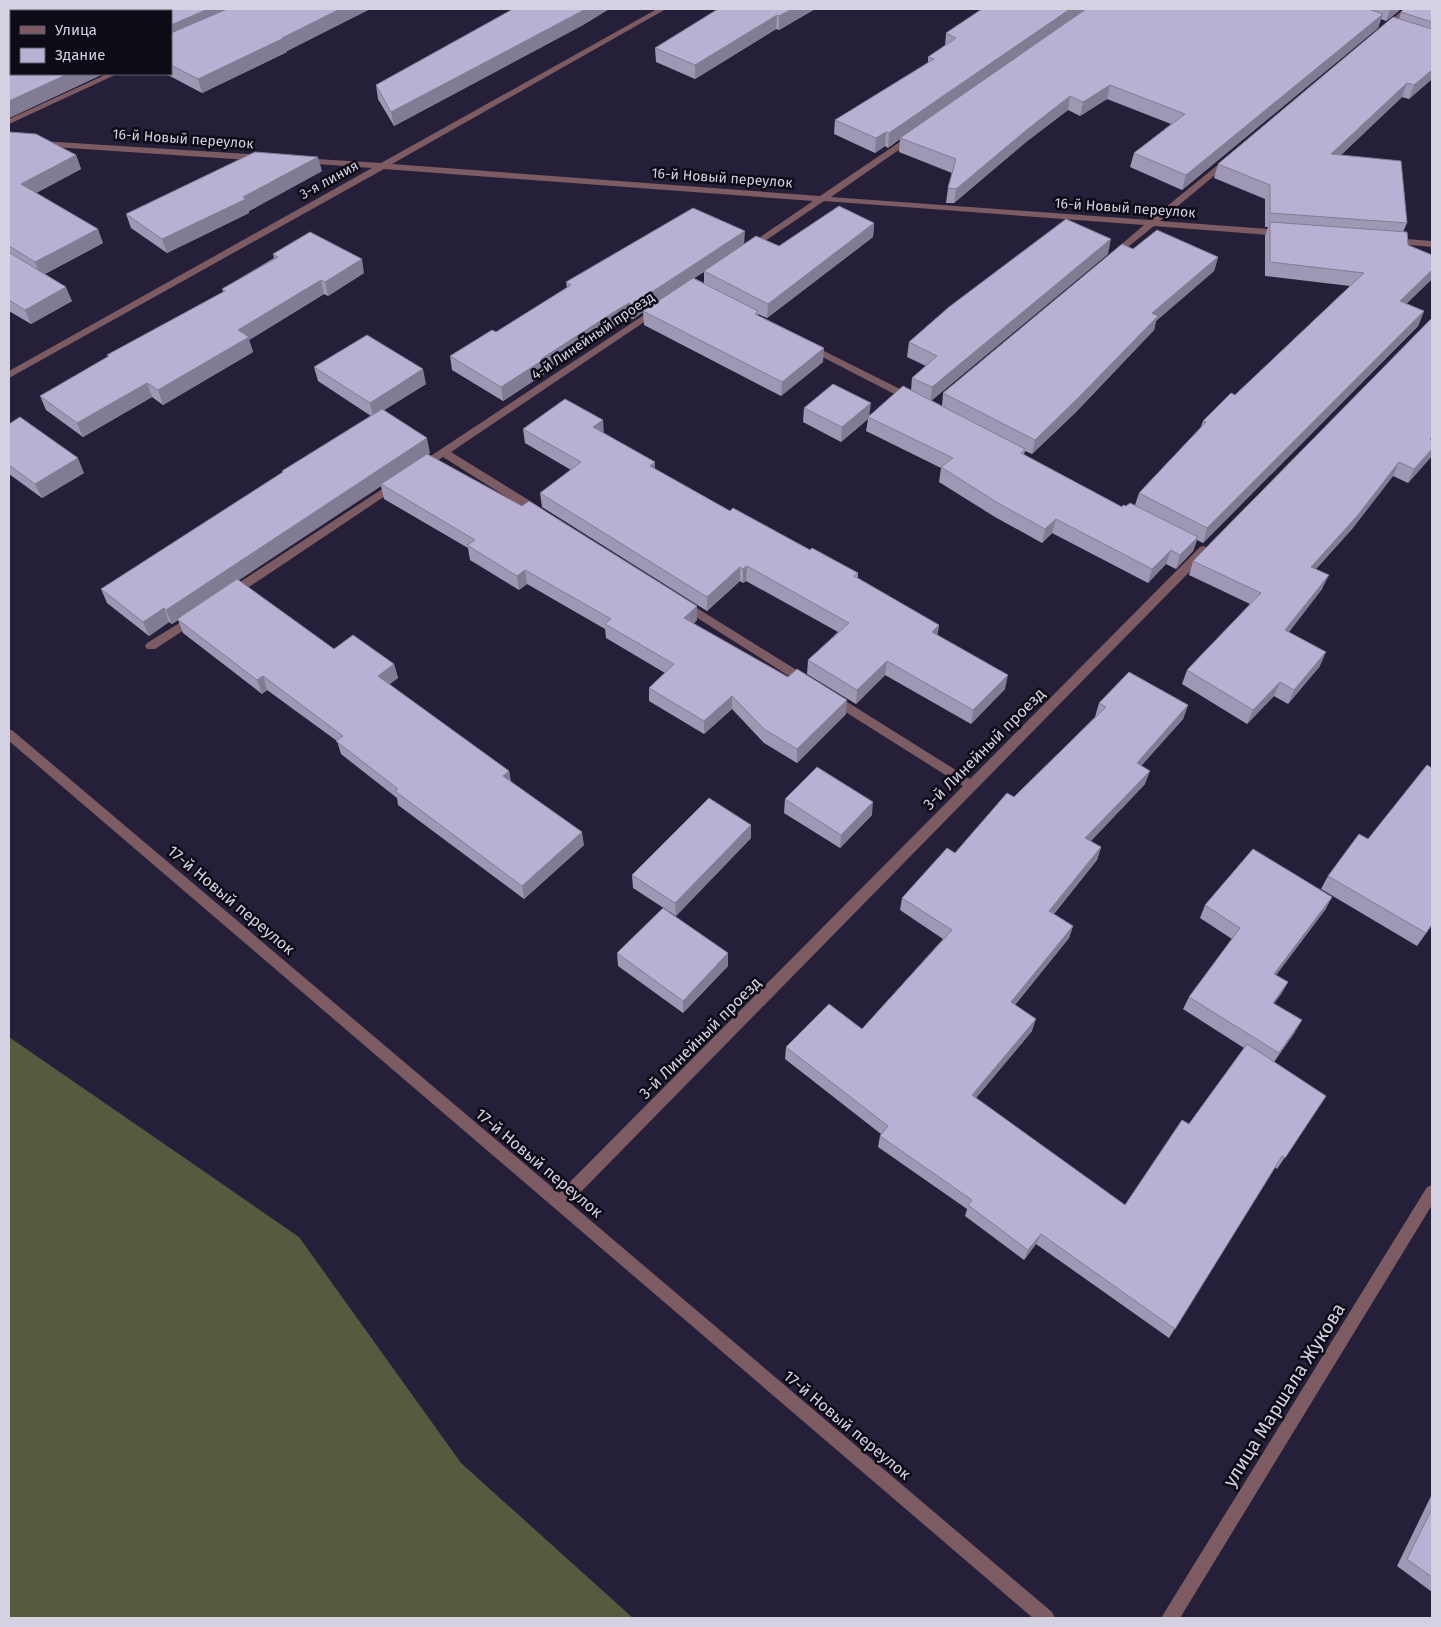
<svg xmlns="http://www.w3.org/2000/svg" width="1441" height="1627" viewBox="0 0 1441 1627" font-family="'Fira Sans',sans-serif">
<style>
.forest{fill:#575a3e}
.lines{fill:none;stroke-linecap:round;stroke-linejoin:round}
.minor{fill:#7d5b62;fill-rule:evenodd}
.wall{fill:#9e98b5;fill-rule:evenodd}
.shaded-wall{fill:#817c94}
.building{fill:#b8b1d3;stroke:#817c94}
.labels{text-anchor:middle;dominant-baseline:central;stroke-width:5;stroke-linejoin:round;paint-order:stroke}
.far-street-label{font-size:14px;fill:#d4d1e2;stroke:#0e0b17}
.street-label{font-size:16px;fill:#d4d1e2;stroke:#0e0b17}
.near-street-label{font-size:19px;fill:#d4d1e2;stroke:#0e0b17}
</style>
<rect width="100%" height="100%" fill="#251f39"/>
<path class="forest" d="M 9,1037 L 299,1237 L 461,1463 L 633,1618 L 9,1618 Z"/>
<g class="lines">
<path class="minor" d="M 657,9 L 666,9 L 392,164 L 820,196 L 913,133 L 917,136 L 916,138 L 831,197 L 1150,220 L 1230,155 L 1234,158 L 1233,160 L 1160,221 L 1283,230 L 1288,233 L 1283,236 L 1154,226 L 1113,259 L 1108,256 L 1110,254 L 1144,225 L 824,201 L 750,251 L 745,248 L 747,246 L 813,201 L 384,169 L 9,378 L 9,371 L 372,168 L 303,163 L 299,160 L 300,158 L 381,163 Z
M 1404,9 L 1412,9 L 1387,32 L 1381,32 L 1381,28 Z
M 107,74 L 117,74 L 9,124 L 9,119 Z
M 9,139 L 263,155 L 267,158 L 263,161 L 9,144 Z
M 1393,238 L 1432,241 L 1432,247 L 1390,243 L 1388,241 Z
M 656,307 L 661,310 L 659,312 L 451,452 L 543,509 L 544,512 L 543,515 L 535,515 L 443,457 L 425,469 L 417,469 L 416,467 L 417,465 Z
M 808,343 L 914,396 L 915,398 L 914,400 L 906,400 L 805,348 L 803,346 Z
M 396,480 L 400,482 L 401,484 L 400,486 L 234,597 L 226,597 L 224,594 L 226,591 Z
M 1204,546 L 1209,550 L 1208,553 L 570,1203 L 1052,1612 L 1055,1618 L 1033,1618 L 9,741 L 9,729 L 13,731 L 559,1193 L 963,786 L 828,701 L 826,698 L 828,695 L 836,695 L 970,779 L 1200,547 Z
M 684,600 L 811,679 L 813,682 L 811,685 L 803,685 L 680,607 L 678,604 L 680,601 Z
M 194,614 L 198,615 L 200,618 L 198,621 L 155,649 L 147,649 L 145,646 L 147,643 Z
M 1432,1185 L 1432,1205 L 1180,1618 L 1161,1618 L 1427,1187 Z"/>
</g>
<path class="wall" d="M 9,9 L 370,9 L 287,51 L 287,52 L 202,93 L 166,74 L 171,74 L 171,11 L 11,74 L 103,74 L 9,118 Z
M 513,9 L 609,9 L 583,25 L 394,126 L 378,99 L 376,85 Z
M 718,9 L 815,9 L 779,30 L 776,29 L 695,79 L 656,62 L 655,48 Z
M 982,9 L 1401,9 L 1386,21 L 1381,19 L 1378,28 L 1182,190 L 1130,167 L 1134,153 L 1171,124 L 1107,99 L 1080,116 L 1068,110 L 1026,142 L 954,203 L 946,203 L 948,188 L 952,173 L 899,152 L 900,139 L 888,148 L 885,146 L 875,153 L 834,134 L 835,120 L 928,63 L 928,57 L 945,46 L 946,33 Z
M 1432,9 L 1432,79 L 1409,99 L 1402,97 L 1341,155 L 1407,223 L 1403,232 L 1408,245 L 1432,279 L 1406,304 L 1424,311 L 1418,326 L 1203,543 L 1197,540 L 1193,551 L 1176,569 L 1166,564 L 1148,583 L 1052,533 L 1042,543 L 995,517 L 939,482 L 941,468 L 866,431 L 868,419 L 841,442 L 803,422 L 804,408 L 870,415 L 911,390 L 912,378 L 926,366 L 907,357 L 909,342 L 1108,254 L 931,400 L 942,406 L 943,393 L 1133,249 L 1218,257 L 1214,271 L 1156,321 L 1154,330 L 1076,412 L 1032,454 L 1025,451 L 1024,455 L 1122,507 L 1135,505 L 1139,493 L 1200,429 L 1203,421 L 1235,395 L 1350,286 L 1265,276 L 1265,236 L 1268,227 L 1265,227 L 1265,199 L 1214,178 L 1218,164 L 1399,19 L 1401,12 Z
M 9,132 L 76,155 L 81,169 L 36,193 L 103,243 L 45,274 L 72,301 L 31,324 L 9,311 Z
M 322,171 L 249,211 L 249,213 L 167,253 L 131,228 L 126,214 Z
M 874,223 L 873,237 L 767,318 L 758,314 L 758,316 L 823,362 L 781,396 L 644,325 L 643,312 L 633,319 L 630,318 L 618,324 L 544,372 L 544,374 L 503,401 L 452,370 L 450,356 L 496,332 L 567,288 L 566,282 L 744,244 L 779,246 ZM 704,272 L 704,283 L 694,278 Z
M 273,254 L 364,273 L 328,296 L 324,294 L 249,340 L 253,352 L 163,405 L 152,397 L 83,437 L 46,410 L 40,396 L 108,357 L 107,355 L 223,292 L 222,289 L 274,258 Z
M 1432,318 L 1432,454 L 1431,457 L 1408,483 L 1393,476 L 1352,529 L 1316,569 L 1322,589 L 1289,632 L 1320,666 L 1288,704 L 1274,696 L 1247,724 L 1182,684 L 1187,670 L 1250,604 L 1189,575 L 1193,561 Z
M 314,367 L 426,384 L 384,410 L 430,453 L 428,454 L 697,606 L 697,620 L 693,624 L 846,714 L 797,763 L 764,743 L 732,709 L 704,734 L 649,701 L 649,688 L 665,673 L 606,638 L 605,629 L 527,584 L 519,590 L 470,560 L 468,548 L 384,499 L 381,486 L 238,580 L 334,649 L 394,664 L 398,678 L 389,684 L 509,771 L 511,782 L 584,845 L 524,899 L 398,805 L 397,798 L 341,754 L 337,741 L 267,690 L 262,694 L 183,633 L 178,620 L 172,624 L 169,622 L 149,636 L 107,603 L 101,589 L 282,473 L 282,471 L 371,416 L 318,381 Z
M 9,424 L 84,473 L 42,498 L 9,474 Z
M 523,429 L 604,433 L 655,469 L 730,511 L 858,573 L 858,578 L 939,625 L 937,635 L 1005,689 L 971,724 L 885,675 L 856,704 L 807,674 L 808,660 L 838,632 L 746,581 L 743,583 L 740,581 L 707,611 L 542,507 L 540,493 L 571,470 L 525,443 Z
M 1099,703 L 1188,705 L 1183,719 L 1141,766 L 1145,784 L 1091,841 L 1101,847 L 1097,860 L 1054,914 L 1073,926 L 1069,938 L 1015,1005 L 1032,1031 L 976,1098 L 1125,1205 L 1189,1124 L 1244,1048 L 1183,1009 L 1189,997 L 1232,939 L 1200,918 L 1205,905 L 1332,897 L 1325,910 L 1276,975 L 1288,982 L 1281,994 L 1274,1003 L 1295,1032 L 1274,1062 L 1326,1096 L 1277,1169 L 1275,1167 L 1169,1338 L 1036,1244 L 1024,1260 L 965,1216 L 967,1209 L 878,1147 L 880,1136 L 881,1134 L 785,1059 L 786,1047 L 862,1029 L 943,939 L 900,910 L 902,898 L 955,853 L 1014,797 L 1095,717 Z
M 785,799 L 872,815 L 840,848 L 784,813 Z
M 751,838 L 676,916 L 633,888 L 632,875 Z
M 1368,839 L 1432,925 L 1417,946 L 1321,889 L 1328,876 Z
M 617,953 L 728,966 L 683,1013 L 618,966 Z
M 1432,1494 L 1432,1592 L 1397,1566 Z"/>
<path class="shaded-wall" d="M 208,9 L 242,9 L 171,41 L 171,25 Z
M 340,9 L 370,9 L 287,51 L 287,52 L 202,93 L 198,79 Z
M 586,9 L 609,9 L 583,25 L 394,126 L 391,112 Z
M 792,9 L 815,9 L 779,30 L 779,16 Z
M 1070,9 L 1087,9 L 900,138 L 900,139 L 888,148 L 889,133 Z
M 1390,9 L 1401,9 L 1386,21 Z
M 1383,14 L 1378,28 L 1182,190 L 1186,175 Z
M 777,15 L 776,29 L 695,79 L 695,65 Z
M 1432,70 L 1432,79 L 1409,99 L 1414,85 Z
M 68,74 L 103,74 L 9,118 L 9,101 Z
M 1407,83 L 1402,97 L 1327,168 L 1331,154 Z
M 1110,85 L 1107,99 L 1080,116 L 1083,102 Z
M 1070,96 L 1068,110 L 1026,142 L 954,203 L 956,189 L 1029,128 Z
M 886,132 L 885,146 L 875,153 L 876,138 Z
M 76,155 L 81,169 L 27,198 L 21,184 Z
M 318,157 L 322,171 L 249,211 L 249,213 L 167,253 L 162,239 L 243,197 Z
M 874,223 L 873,237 L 767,318 L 768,304 Z
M 98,229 L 103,243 L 41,276 L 35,262 Z
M 745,231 L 744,245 L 645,311 L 643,311 L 643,312 L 633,319 L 632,305 Z
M 1111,239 L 1108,254 L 930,402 L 932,387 Z
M 1218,257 L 1214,271 L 1156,321 L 1154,330 L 1076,412 L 1032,454 L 1035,440 L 1152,313 Z
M 362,259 L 364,273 L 328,296 L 325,282 Z
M 1432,270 L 1432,279 L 1394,316 L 1400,301 Z
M 321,280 L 324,294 L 249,340 L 253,352 L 163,405 L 158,390 L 238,330 Z
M 66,287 L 72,301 L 31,324 L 25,310 Z
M 629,303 L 630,318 L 618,324 L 544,372 L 544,374 L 503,401 L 501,387 L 541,359 L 617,310 Z
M 1424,311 L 1418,326 L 1203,543 L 1207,528 Z
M 824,348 L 823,362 L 781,396 L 782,382 Z
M 423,369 L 426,384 L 373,417 L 370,403 Z
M 147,383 L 152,397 L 83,437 L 77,423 Z
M 871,403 L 869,417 L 868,417 L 868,419 L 841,442 L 842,427 Z
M 603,420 L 604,434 L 593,427 Z
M 427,438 L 430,453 L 382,485 L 381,484 L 381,486 L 372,492 L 179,620 L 177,619 L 178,620 L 172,624 L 166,610 Z
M 1432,449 L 1432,454 L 1431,457 L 1408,483 L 1414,469 Z
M 78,458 L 84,473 L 42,498 L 35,484 Z
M 655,462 L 655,476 L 650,466 Z
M 1399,462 L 1393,476 L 1352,529 L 1305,581 L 1311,567 Z
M 1056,519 L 1052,533 L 1042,543 L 1045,529 Z
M 1198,537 L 1193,551 L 1176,569 L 1180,555 Z
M 1171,550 L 1166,564 L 1148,583 L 1152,569 Z
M 747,566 L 746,581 L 743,583 L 743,569 Z
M 740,567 L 740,581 L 707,611 L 707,597 Z
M 525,570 L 527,584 L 519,590 L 517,576 Z
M 1329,575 L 1322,589 L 1279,644 L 1285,630 Z
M 697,606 L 697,620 L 684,632 L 684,618 Z
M 164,608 L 169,622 L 149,636 L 143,622 Z
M 939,625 L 937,639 L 932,632 Z
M 1326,652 L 1320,666 L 1288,704 L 1294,690 Z
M 887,661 L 885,675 L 856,704 L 857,690 Z
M 394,664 L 398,678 L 382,690 L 378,676 Z
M 1008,675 L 1005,689 L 971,724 L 973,710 Z
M 263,676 L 267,690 L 262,694 L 257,680 Z
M 1280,682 L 1274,696 L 1247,724 L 1253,710 Z
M 732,696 L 732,709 L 704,734 L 704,721 Z
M 847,700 L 846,714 L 797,763 L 797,749 Z
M 1188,705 L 1183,719 L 1132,776 L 1137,763 Z
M 509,771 L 511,784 L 503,776 Z
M 1150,771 L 1145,784 L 1081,851 L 1085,838 Z
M 873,802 L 872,815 L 840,848 L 841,835 Z
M 751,825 L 751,838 L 676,916 L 675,903 Z
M 582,832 L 584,845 L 524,899 L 522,886 Z
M 1101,847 L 1097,860 L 1045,924 L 1049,911 Z
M 1332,897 L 1325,910 L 1268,986 L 1274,974 Z
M 1073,926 L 1069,938 L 1007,1014 L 1011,1002 Z
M 728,953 L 728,966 L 683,1013 L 683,1001 Z
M 1288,982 L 1281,994 L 1266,1015 L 1273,1003 Z
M 1036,1019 L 1032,1031 L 968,1107 L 972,1095 Z
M 1302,1020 L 1295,1032 L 1272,1065 L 1279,1053 Z
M 1041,1234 L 1036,1244 L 1024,1260 L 1028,1250 Z"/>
<path class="building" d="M 9,9 L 208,9 L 171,25 L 171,11 L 11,11 L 11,74 L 68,74 L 9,101 Z
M 227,9 L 340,9 L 282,38 L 284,38 L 198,79 L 171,65 L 171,33 Z
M 513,9 L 586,9 L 391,112 L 376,85 Z
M 718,9 L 792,9 L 779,16 L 777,15 L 695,65 L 655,48 Z
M 982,9 L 1070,9 L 889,133 L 886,132 L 876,138 L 835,120 L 934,59 L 928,57 L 956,38 L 946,33 Z
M 1086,9 L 1368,9 L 1383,14 L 1186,175 L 1134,153 L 1185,114 L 1110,85 L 1083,102 L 1070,96 L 1029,128 L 956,189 L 948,188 L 956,159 L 900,138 Z
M 1404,9 L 1432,9 L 1432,22 L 1401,12 Z
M 1393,17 L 1432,29 L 1432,70 L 1414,85 L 1407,83 L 1331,154 L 1401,161 L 1407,223 L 1270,213 L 1270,185 L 1218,164 Z
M 9,132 L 36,134 L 76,155 L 21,184 L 98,229 L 35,262 L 9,246 Z
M 255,152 L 318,157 L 243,197 L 246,199 L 162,239 L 126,214 Z
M 839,206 L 874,223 L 768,304 L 704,271 L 756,236 L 779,246 Z
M 693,208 L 745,231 L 632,305 L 629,303 L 617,310 L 541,359 L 543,360 L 501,387 L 450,356 L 492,330 L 496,332 L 571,285 L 566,282 Z
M 1066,219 L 1111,239 L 932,387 L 912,378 L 937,356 L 909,342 L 949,307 Z
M 1270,222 L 1407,232 L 1408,245 L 1432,255 L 1432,270 L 1400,301 L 1424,311 L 1207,528 L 1139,493 L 1206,422 L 1203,421 L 1231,393 L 1235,395 L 1364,273 L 1270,262 Z
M 1157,230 L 1218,257 L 1152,313 L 1158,316 L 1079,397 L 1035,440 L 943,393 L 1122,244 L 1133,249 Z
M 310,232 L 362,259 L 325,282 L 321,280 L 238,330 L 249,337 L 158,390 L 147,383 L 77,423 L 40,396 L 109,356 L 107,355 L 225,291 L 222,289 L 278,257 L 273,254 Z
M 9,253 L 10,253 L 66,287 L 25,310 L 9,300 Z
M 693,278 L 758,311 L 755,314 L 824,348 L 782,382 L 643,311 Z
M 1432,318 L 1432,437 L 1430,439 L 1432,440 L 1432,449 L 1414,469 L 1399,462 L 1358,515 L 1311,567 L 1329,575 L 1285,630 L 1326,652 L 1294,690 L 1280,682 L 1253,710 L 1187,670 L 1261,593 L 1193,561 Z
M 367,335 L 423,369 L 370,403 L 314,367 Z
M 833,384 L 871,403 L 842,427 L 804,408 Z
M 903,386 L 1025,449 L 1021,453 L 1122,507 L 1123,505 L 1126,506 L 1130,503 L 1198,537 L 1180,555 L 1171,550 L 1152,569 L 1056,519 L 1045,529 L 998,503 L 941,467 L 953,458 L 868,417 Z
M 565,399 L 603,420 L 593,427 L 655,462 L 650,466 L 730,511 L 733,508 L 810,550 L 812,548 L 858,573 L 854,576 L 939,625 L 932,632 L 1008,675 L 973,710 L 887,661 L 857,690 L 808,660 L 849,623 L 747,566 L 743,569 L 740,567 L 707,597 L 540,493 L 581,462 L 523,429 Z
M 382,409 L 427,438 L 166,610 L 164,608 L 143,622 L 101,589 L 283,472 L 282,471 Z
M 20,417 L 78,458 L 35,484 L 9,465 L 9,424 Z
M 427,454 L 522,506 L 529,501 L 697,606 L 684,618 L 788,677 L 797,669 L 847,700 L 797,749 L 764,729 L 732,696 L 704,721 L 649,688 L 674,664 L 605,624 L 611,619 L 525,570 L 517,576 L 467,545 L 475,540 L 381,484 Z
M 237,579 L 334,649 L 353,635 L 394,664 L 378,676 L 509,771 L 503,776 L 582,832 L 522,886 L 395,791 L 398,789 L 336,741 L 343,736 L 263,676 L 257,680 L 177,619 Z
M 1129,672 L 1188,705 L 1137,763 L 1150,771 L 1085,838 L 1101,847 L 1049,911 L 1073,926 L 1011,1002 L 1036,1019 L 972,1095 L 1125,1205 L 1182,1120 L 1189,1124 L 1247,1044 L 1326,1096 L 1285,1158 L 1282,1156 L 1175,1329 L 1041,1234 L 1028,1250 L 968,1205 L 972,1200 L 880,1136 L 888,1126 L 786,1047 L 829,1004 L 862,1029 L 952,930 L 902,898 L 947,848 L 955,853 L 1007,793 L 1014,797 L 1106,707 L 1099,703 Z
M 1427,765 L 1432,768 L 1432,924 L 1426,933 L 1328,876 L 1359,834 L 1368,839 Z
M 817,767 L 873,802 L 841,835 L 785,799 Z
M 709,798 L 751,825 L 675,903 L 632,875 Z
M 1253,849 L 1332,897 L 1274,974 L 1288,982 L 1273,1003 L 1302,1020 L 1279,1053 L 1189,997 L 1240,928 L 1205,905 Z
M 663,908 L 728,953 L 683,1001 L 617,953 Z
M 1432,1509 L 1432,1577 L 1407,1559 Z"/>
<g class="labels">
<g class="far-street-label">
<text transform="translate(183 139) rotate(4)">16-й Новый переулок</text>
<text transform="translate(722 178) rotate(4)">16-й Новый переулок</text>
<text transform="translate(329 180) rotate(-29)">3-я линия</text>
<text transform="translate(1125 208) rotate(4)">16-й Новый переулок</text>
<text transform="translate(593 336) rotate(-34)">4-й Линейный проезд</text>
</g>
<g class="street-label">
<text transform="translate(984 749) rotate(-45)">3-й Линейный проезд</text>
<text transform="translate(231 900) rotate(40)">17-й Новый переулок</text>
<text transform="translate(700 1038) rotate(-45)">3-й Линейный проезд</text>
<text transform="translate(539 1163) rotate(40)">17-й Новый переулок</text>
<text transform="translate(847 1425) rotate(40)">17-й Новый переулок</text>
</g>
<g class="near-street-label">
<text transform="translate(1284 1395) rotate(-58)">улица Маршала Жукова</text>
</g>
</g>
<rect width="1441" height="1627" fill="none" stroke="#d4d1e2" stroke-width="20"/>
<rect x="10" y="10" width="162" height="65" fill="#0e0b17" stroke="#5d5a68"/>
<rect x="20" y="26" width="25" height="8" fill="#7d5b62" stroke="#5d5a68"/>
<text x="55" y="35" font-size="15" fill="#d4d1e2">Улица</text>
<rect x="20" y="48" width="25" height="15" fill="#b8b1d3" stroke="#5d5a68"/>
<text x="55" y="60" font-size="15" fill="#d4d1e2">Здание</text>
</svg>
